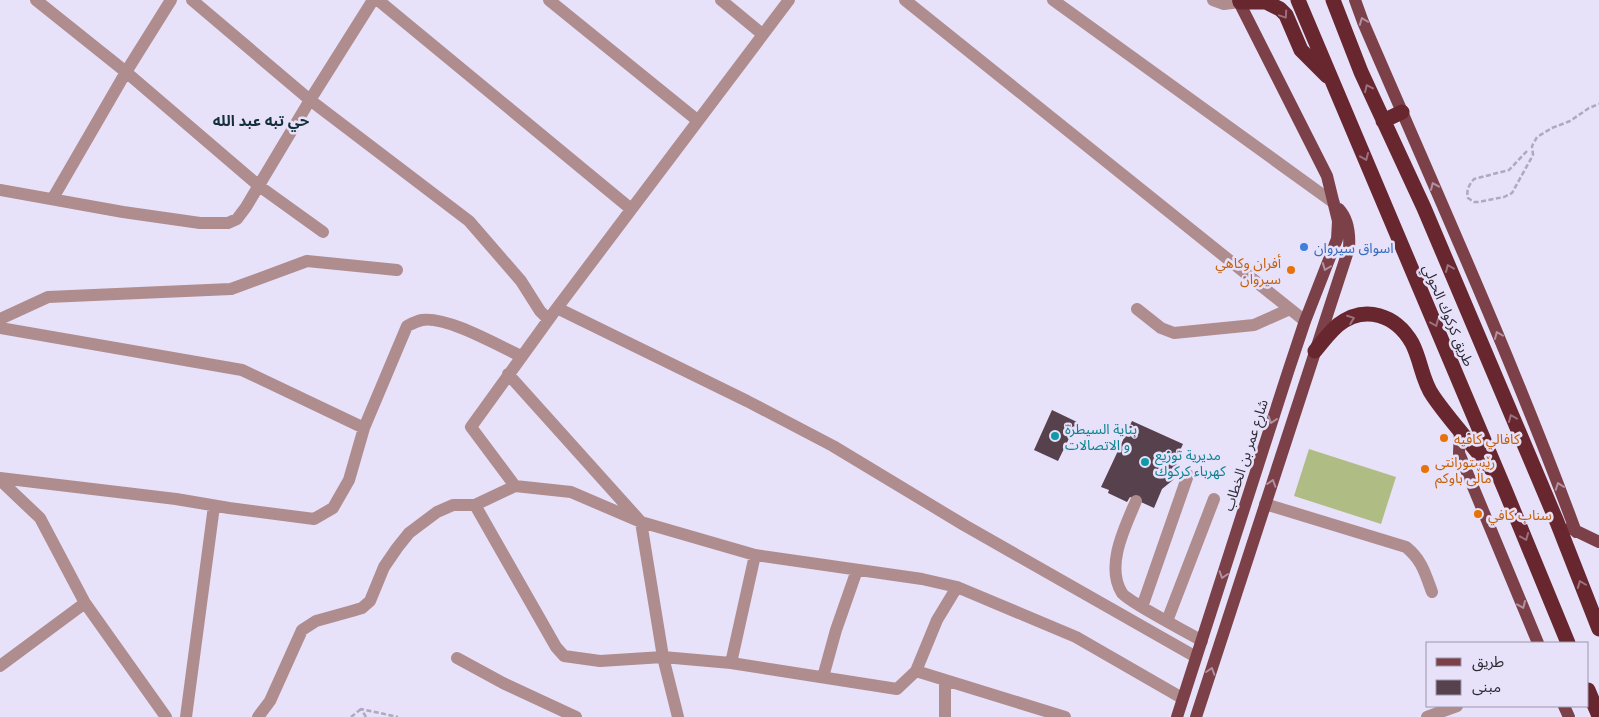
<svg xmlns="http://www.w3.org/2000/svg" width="1599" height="717" viewBox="0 0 1599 717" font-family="Lato,'Noto Sans Arabic',sans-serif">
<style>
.grass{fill:#afbd84}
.building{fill:#56414c}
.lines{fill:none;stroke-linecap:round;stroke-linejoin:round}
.path{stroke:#aea9bd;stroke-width:2.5;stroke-dasharray:5 2.5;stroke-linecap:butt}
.minor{stroke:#af8c8e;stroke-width:12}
.major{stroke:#7c4148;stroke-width:12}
.highway{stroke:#68262f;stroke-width:15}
.oneway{stroke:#9b7180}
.oneway2{stroke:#b291a1}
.shop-dot{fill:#3f7fe0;stroke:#e7e1fa;stroke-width:2}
.food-dot{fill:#e8710a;stroke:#e7e1fa;stroke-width:2}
.culture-dot{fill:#0f9aa8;stroke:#e7e1fa;stroke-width:2}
.labels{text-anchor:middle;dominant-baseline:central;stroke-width:5;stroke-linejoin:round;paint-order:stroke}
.shop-label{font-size:14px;fill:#366cbe;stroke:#e7e1fa;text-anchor:start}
.food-label{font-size:14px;fill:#c56008;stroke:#e7e1fa;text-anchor:start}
.street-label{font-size:14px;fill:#2d2a34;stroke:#e7e1fa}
.culture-label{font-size:14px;fill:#0d838f;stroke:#e7e1fa;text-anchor:start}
.neighbourhood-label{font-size:15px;font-weight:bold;fill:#13303b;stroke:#e7e1fa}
</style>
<rect width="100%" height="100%" fill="#e7e1fa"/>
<path class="grass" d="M 1309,449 L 1396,477 L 1381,524 L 1294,496 Z"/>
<path class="building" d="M 1052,410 L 1077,422 L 1058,461 L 1034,450 Z
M 1132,421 L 1183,444 L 1176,459 L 1177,472 L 1173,480 L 1162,489 L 1154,508 L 1130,497 L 1127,502 L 1108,493 L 1109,490 L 1101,487 Z"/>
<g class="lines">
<path class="path" d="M 1527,151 L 1509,170 L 1474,179 C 1469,185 1466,190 1468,198 L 1474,202 L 1478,202 L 1504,197 L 1512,193 L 1533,155 L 1532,146 L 1537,137 L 1552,128 L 1570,121 L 1589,108 L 1599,104
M 351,717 L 361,709
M 366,717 L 361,709 L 398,717"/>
<path class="minor" d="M 36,0 L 126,72 L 259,186 L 323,232
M 192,0 L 310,100 L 469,221 L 521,281 L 540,311 L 548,319
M 378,0 L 631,209
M 549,0 L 697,120
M 721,0 L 762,34
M 905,0 L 1305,321
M 1053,0 L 1334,203
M 1213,0 L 1224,4 L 1240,2
M 0,190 L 123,212 L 200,223 L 228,223 L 237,219 L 246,207 L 310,100 L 373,0
M 53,198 L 126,72 L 171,0
M 557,308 L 747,401 L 833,446 L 964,525 L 1196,657
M 1137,309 L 1161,328 L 1174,333 L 1254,325 L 1290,309
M 0,319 L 48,297 L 231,289 L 307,261 L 397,270
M 0,328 L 242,370 L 364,428
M 508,374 L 641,522 L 755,555 L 922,579 L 957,587 L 1076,637 L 1182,698
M 0,478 L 176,499 L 229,508 L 314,519 L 333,508 L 349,480 L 364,428 L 407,326 C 411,324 417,321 422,320 C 447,316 497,345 521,356
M 0,480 L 40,518 L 85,603 L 166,717
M 515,486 L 471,427 L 554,312 L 789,0
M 1136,501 C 1125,527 1105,566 1122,593 C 1126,600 1190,634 1202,641
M 1265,504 L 1406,547 C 1422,560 1425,573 1432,592
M 475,505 L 556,647 L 564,656 L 600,661 L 663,657 L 731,663 L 897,689 L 916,671 L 937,620 L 957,587
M 1142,607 L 1188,475
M 1167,621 L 1214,499
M 457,658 L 503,683 L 576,717
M 731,663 L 755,555
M 0,666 L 85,603
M 916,671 L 1065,717
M 823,677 L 836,630 L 857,570
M 945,681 L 945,717
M 186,717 L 214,506
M 258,717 L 270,701 L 302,630 L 316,621 L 352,611 L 362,608 L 370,601 L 384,567 L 397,548 L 409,533 L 437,512 L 453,505 L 475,505 L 515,486 L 571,492 L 641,522 L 663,657 L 678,717
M 1427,717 L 1457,706"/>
<path class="major" d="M 1355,0 L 1363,22 C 1436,191 1512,359 1576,532
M 1460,429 L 1459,453 L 1538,643
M 1570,528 L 1599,542
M 1564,706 L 1569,717
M 1177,717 L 1288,372 L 1305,321 L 1337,239 L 1338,221 L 1327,176 L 1238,0
M 1196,717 L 1349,248 C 1350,234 1349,220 1339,209"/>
<path class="highway" d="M 1298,0 L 1505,490 L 1568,643
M 1333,0 L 1361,72 L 1424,208 L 1557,522 L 1599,629
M 1240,2 L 1266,2 L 1280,9 L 1286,15 L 1301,50 L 1327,76
M 1383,121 L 1402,112
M 1315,351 C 1322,342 1330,332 1338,325 C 1365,304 1396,315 1412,343 C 1421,360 1422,381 1433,396 C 1450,421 1472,444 1490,468
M 1588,690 L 1599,716"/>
</g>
<defs><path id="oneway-chevron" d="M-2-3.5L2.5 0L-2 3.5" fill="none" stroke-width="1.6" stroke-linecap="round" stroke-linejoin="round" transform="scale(1.25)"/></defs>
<g class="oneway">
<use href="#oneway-chevron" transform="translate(1284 15) rotate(56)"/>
<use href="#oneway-chevron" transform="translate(1368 88) rotate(-115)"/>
<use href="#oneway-chevron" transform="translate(1365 157) rotate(67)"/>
<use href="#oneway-chevron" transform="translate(1449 268) rotate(-113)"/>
<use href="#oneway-chevron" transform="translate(1351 319) rotate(-21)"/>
<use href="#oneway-chevron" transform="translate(1435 323) rotate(67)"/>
<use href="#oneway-chevron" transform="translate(1512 418) rotate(-113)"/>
<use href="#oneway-chevron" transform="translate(1525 537) rotate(68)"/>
<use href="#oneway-chevron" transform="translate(1581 584) rotate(-111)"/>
</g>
<g class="oneway2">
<use href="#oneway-chevron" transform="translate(1363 21) rotate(-111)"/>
<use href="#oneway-chevron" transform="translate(1434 186) rotate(-113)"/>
<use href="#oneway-chevron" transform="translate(1326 267) rotate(111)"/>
<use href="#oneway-chevron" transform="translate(1498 335) rotate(-113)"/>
<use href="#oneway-chevron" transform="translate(1272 420) rotate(108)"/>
<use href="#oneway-chevron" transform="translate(1272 483) rotate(-72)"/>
<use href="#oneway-chevron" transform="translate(1559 486) rotate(-110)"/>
<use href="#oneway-chevron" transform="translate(1223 575) rotate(108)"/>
<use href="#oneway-chevron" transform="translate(1522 605) rotate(67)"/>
<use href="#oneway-chevron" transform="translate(1211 671) rotate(-72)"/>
</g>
<circle class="shop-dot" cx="1304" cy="247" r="5"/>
<g class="food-dot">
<circle cx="1291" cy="270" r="5"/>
<circle cx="1444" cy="438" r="5"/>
<circle cx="1425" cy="469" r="5"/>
<circle cx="1478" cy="514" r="5"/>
</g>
<g class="culture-dot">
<circle cx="1055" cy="436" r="5"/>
<circle cx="1145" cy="462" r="5"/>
</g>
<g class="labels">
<g class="shop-label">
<text x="1314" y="247">اسواق سيروان</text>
</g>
<g class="food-label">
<text x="1281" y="262" text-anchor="end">أفران وكاهي<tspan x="1281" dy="16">سيروان</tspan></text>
<text x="1454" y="438">كافالي كافيه</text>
<text x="1435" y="461">رێستورانتی<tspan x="1435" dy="16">ماڵی باوکم</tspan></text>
<text x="1488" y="514">سناب كافي</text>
</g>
<g class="street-label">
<text transform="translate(1449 315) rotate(67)">طريق كركوك الحولي</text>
<text transform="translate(1245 455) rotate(-72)">شارع عمر بن الخطاب</text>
</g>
<g class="culture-label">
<text x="1065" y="428">بناية السيطرة<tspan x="1065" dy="16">و الاتصالات</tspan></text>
<text x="1155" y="454">مديرية توزيع<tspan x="1155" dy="16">كهرباء كركوك</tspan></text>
</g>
<g class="neighbourhood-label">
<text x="261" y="120">حي تبه عبد الله</text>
</g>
</g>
<rect x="1426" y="642" width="162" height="65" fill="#e7e1fa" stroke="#9d98ab"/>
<rect x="1436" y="658" width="25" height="8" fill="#7c4148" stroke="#9d98ab"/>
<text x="1472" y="667" font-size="15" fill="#2d2a34">طريق</text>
<rect x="1436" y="680" width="25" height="15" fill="#56414c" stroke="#9d98ab"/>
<text x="1472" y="692" font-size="15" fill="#2d2a34">مبنى</text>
</svg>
